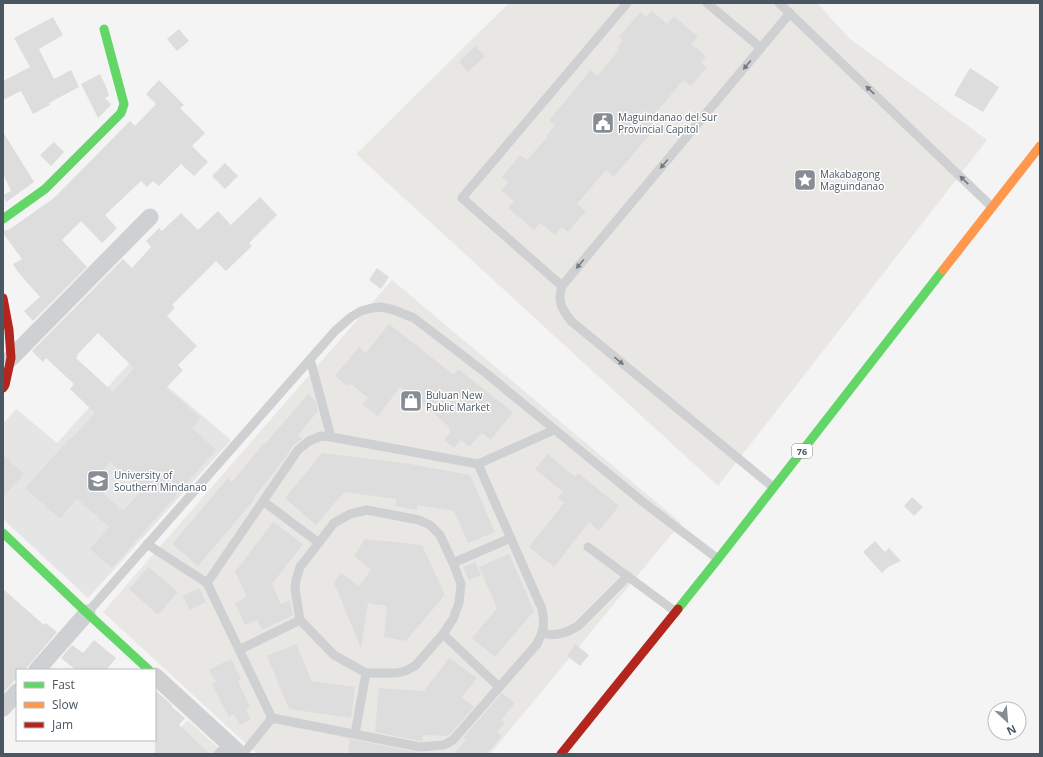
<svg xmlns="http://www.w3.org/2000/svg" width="1043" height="757" viewBox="0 0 1043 757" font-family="'Open Sans',sans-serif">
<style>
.commercial{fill:#e8e7e3}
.education{fill:#e6e5e6}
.building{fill:#ddddde;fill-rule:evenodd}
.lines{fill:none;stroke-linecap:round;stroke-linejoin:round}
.lane{stroke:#ced0d2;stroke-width:9}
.street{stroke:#ced0d2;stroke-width:17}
.fast{stroke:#63d668;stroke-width:9}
.slow{stroke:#ff974d;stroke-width:9}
.jam{stroke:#b3261e;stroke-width:9}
.oneway{fill:#727b83}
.labels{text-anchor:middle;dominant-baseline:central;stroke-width:3;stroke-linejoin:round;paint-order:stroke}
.shield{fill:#fff;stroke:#808990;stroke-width:1}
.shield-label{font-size:9px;font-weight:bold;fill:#4a5661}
.poi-label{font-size:10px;fill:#4a5661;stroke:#fff;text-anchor:start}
</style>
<rect width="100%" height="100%" fill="#f4f4f4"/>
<path class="commercial" d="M 509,3 L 817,3 L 849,38 L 987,140 L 718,486 L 356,154 Z
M 392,280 L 681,523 L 490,754 L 257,754 L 103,612 Z
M 188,720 L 225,754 L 153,754 Z"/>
<path class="education" d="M 134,358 L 231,440 L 88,598 L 3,519 L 3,424 L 16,409 L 57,443 Z"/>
<path class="building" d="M 652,11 L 667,24 L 674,16 L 698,37 L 691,44 L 706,56 L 701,63 L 707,67 L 691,86 L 683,80 L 650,120 L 657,126 L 614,177 L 606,170 L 577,204 L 586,211 L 568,232 L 562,227 L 555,235 L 540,223 L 534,230 L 508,208 L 514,201 L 501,191 L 508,182 L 502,177 L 520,155 L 527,160 L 548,136 L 547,135 L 555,125 L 549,120 L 591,70 L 597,76 L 619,50 L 617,48 L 623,41 L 619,37 L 640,12 L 646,17 Z
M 53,17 L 63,35 L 39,49 L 54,79 L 71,70 L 79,87 L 49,103 L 50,105 L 33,114 L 21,91 L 3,100 L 3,81 L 30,67 L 14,38 Z
M 179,29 L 189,41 L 177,51 L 167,39 Z
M 475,46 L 485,56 L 468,72 L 459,62 Z
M 970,68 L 999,87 L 983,112 L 954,95 Z
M 100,74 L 107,89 L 109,96 L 105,98 L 111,104 L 110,106 L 98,118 L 81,84 Z
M 159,80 L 184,105 L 180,108 L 205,133 L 192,146 L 208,162 L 194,176 L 181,164 L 159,186 L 153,181 L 147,187 L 141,181 L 105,215 L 117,228 L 102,243 L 81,221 L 62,240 L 87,267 L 33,321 L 24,311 L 40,297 L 18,272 L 13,264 L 22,259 L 3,233 L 3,231 L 10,229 L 54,198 L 130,121 L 135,126 L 156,104 L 146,94 Z
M 3,132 L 34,182 L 6,202 L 3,195 L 11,191 L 3,174 Z
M 54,142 L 64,152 L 51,166 L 40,155 Z
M 225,163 L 238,176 L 225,189 L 212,176 Z
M 260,197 L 277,215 L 249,243 L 252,246 L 226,271 L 216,261 L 172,305 L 175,308 L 167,316 L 197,346 L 178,365 L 183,370 L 166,388 L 201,418 L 192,428 L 216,450 L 112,568 L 90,549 L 109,527 L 77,499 L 60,519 L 25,488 L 71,437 L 72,438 L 95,413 L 70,389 L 74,384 L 46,358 L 43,362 L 32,351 L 123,259 L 132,268 L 151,247 L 146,241 L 159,228 L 162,231 L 181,213 L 198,230 L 218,211 L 231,225 ZM 98,333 L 134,368 L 113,392 L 76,358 L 78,356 L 77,355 ZM 110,462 L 142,490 L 123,511 L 92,483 Z
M 377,268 L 389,277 L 381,289 L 369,280 Z
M 389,324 L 454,375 L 458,369 L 513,412 L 491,440 L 482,433 L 469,447 L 461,440 L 454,448 L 444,440 L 451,432 L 449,430 L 450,428 L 435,414 L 400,387 L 378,416 L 362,404 L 368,398 L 350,383 L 347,386 L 335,376 L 359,347 L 366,353 Z
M 308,394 L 315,400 L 318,411 L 298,435 L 302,439 L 293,446 L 283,461 L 253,499 L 254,500 L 198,566 L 172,544 L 228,478 L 232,482 L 264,443 L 265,444 Z
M 322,453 L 410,464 L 470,475 L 495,532 L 468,543 L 454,511 L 418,505 L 417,510 L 395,506 L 397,499 L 344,492 L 316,525 L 285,498 Z
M 548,454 L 575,477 L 578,473 L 619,506 L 599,531 L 589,522 L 554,567 L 529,547 L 564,503 L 558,498 L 563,492 L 535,469 Z
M 3,455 L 24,474 L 3,497 Z
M 912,497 L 923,507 L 914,516 L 904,506 Z
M 273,522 L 303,544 L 272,584 L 281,604 L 290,600 L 293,615 L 262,630 L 257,620 L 245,625 L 235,603 L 247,597 L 235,572 Z
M 365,539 L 422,545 L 445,595 L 406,641 L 384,637 L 387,606 L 368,603 L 361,648 L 334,583 L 341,573 L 359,586 L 371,570 L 354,556 Z
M 875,541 L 885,552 L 889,548 L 901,561 L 888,567 L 882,573 L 863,552 Z
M 509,554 L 534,611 L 495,657 L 472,638 L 497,608 L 479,567 Z
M 475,562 L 481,575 L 469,580 L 463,567 Z
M 148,567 L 178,592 L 158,615 L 129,589 Z
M 199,588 L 206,602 L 190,610 L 183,596 Z
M 3,589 L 44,625 L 46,623 L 57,632 L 25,670 L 17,670 L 17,678 L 3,693 Z
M 94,640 L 116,658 L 106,670 L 76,670 L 61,658 L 72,645 L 83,653 Z
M 296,644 L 312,681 L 355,687 L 351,718 L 289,709 L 267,656 Z
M 575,644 L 589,655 L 580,666 L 567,656 Z
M 449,658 L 477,678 L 462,697 L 474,707 L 449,735 L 447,736 L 423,735 L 422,741 L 420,741 L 375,732 L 379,688 L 424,691 Z
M 231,659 L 241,679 L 238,681 L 250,707 L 246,709 L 251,719 L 240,725 L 234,714 L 229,717 L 212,684 L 216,682 L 209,670 Z
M 155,690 L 172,705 L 171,706 L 185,718 L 179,725 L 210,754 L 155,754 Z
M 502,693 L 515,703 L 501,720 L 505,723 L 497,732 L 502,736 L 486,754 L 454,754 L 467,738 L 463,738 Z
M 350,739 L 420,753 L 420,754 L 348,754 Z"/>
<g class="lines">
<path class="lane" d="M 707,3 L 761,48
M 779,3 L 992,207
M 562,286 L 462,198 L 627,3
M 310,359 L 331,437
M 321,436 L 331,437 L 478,464 L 542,609 C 545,625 544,629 537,644 L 453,740 L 444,745 L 420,747 L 272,718 L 207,583 L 298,450 L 309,441 Z
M 478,464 L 554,430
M 773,487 L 571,321 C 562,309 557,302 562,286 L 790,13
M 263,501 L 319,543
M 367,510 L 419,520 L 430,525 L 440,535 L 453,563 L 461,584 L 459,603 L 453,619 L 443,634 L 415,666 L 405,671 L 397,673 L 366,673 L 334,655 L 300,620 L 295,589 L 296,580 L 300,567 L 334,523 L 350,514 Z
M 147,544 L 207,583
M 588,547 L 676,612
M 453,563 L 511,538
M 87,613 L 335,331 L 351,317 L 361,311 L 372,308 L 381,307 L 394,310 L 414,318 L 487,374 L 643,502 L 718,559
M 542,633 C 556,637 566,633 578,626 L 628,576
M 443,634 L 499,687
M 239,650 L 300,620
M 355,734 L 366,673
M 218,754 L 229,743
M 243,754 L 272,718"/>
<path class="street" d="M 11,358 L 150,217
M 37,670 L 87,613
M 155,676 L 240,754
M 3,708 L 17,692"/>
<path class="fast" d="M 3,219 L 45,189 L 121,113 L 124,104 L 104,29
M 3,533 L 87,613 L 149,670
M 678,609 L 718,559 L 943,270"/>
<path class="slow" d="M 943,270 L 1040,146"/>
<path class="jam" d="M 3,298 L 9,330 L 11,358 L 5,385 L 3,388
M 561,754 L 678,609"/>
</g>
<defs><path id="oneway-solid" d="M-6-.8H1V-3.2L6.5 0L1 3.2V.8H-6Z"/></defs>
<g class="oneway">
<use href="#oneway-solid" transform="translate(747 65) rotate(130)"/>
<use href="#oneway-solid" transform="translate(870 90) rotate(-136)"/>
<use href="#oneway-solid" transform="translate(664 164) rotate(130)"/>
<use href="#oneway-solid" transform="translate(964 180) rotate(-136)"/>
<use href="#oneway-solid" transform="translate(580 264) rotate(130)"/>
<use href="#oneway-solid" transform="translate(619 361) rotate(39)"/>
</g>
<defs>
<g id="civic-square" transform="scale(1.15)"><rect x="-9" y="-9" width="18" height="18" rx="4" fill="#868d94" stroke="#fff"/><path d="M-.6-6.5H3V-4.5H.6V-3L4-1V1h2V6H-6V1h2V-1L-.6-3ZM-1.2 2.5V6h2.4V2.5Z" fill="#fff"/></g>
<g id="sight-square" transform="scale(1.15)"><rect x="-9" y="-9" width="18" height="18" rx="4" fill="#868d94" stroke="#fff"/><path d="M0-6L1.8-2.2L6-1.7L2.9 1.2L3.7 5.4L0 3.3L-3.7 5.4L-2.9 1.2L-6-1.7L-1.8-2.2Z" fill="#fff"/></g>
<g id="shop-square" transform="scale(1.15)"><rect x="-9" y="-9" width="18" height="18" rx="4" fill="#868d94" stroke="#fff"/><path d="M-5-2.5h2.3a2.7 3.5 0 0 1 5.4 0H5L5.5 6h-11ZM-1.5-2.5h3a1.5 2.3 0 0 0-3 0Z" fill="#fff"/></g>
<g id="university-square" transform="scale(1.15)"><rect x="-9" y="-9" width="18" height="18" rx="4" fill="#868d94" stroke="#fff"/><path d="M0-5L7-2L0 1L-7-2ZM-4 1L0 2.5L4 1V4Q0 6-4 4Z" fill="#fff"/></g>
</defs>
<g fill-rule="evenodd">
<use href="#civic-square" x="603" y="123"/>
<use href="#sight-square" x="805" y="180"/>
<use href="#shop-square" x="411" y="401"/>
<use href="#university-square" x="98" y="481"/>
</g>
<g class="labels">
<rect class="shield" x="792" y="444" width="20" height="14" rx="3"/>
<g class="shield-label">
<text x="802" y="451">76</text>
</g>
<g class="poi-label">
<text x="618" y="117">Maguindanao del Sur<tspan x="618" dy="12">Provincial Capitol</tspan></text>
<text x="820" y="174">Makabagong<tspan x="820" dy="12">Maguindanao</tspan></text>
<text x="426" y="395">Buluan New<tspan x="426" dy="12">Public Market</tspan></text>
<text x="114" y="475">University of<tspan x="114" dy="12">Southern Mindanao</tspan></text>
</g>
</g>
<rect width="1043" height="757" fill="none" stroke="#4a5661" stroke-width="8"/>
<rect x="16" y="669" width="140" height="72" fill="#ffffff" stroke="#b7bbc0"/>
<rect x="24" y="682" width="20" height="6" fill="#63d668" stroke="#b7bbc0"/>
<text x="52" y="689" font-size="12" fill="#4a5661">Fast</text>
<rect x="24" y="702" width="20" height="6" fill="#ff974d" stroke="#b7bbc0"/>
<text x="52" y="709" font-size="12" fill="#4a5661">Slow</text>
<rect x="24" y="722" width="20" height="6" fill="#b3261e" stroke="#b7bbc0"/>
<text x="52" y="729" font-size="12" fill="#4a5661">Jam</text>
<g transform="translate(1007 721) rotate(154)"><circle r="19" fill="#ffffff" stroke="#b7bbc0"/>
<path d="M0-3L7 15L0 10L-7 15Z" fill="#868d94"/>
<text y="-6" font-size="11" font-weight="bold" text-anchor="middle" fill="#4a5661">N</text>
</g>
</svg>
